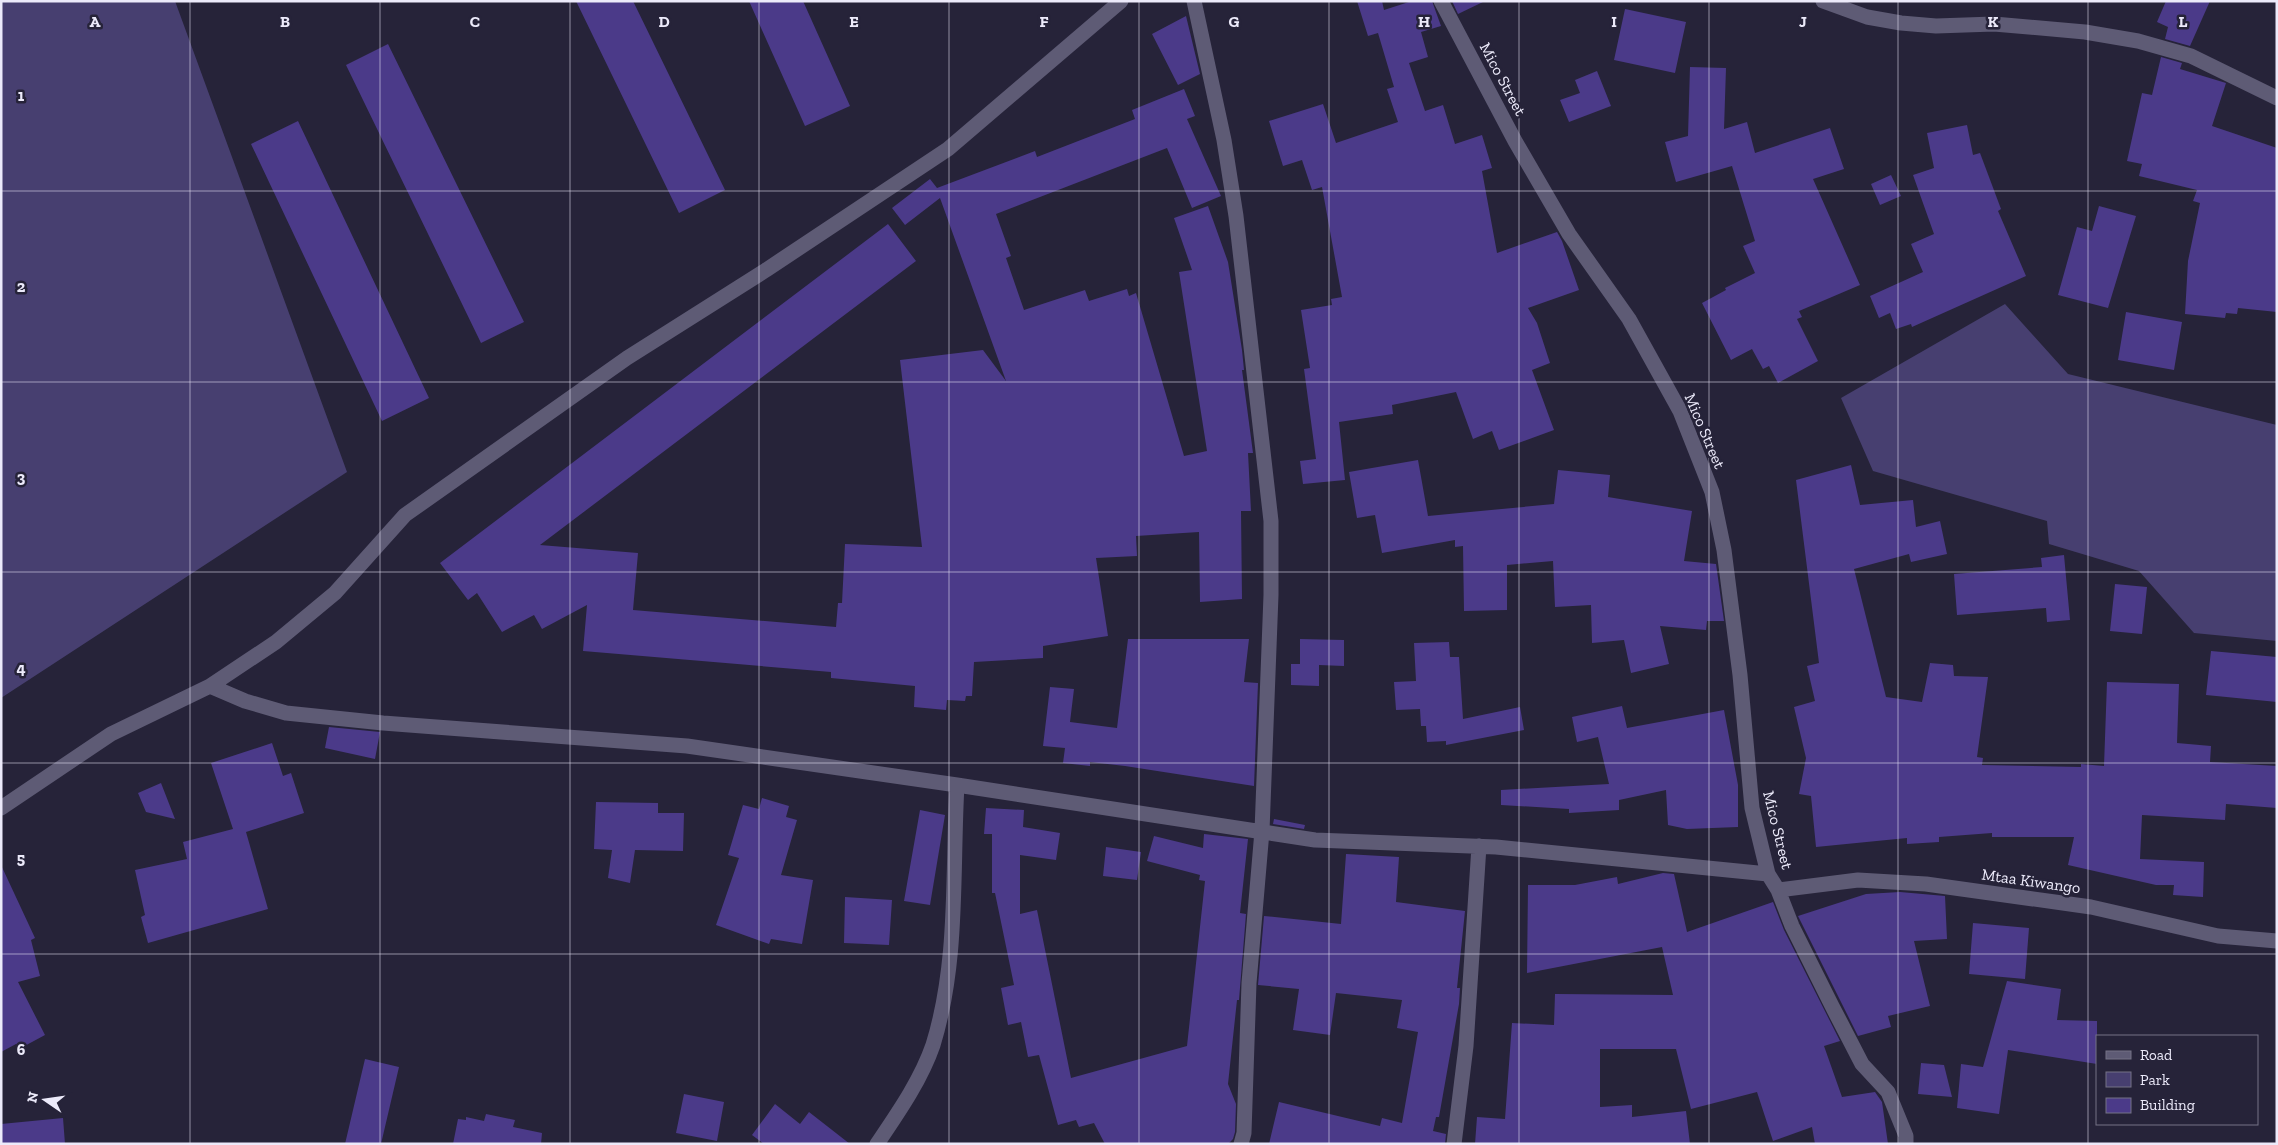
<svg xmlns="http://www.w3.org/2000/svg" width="2278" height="1145" viewBox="0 0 2278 1145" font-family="'Zilla Slab',serif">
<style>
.green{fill:#473f70}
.building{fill:#4b3a89}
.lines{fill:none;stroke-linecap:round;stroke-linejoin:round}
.street{stroke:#5e5b75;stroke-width:15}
.grid{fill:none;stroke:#eceafa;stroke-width:1;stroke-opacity:0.55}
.labels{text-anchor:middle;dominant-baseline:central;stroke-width:5;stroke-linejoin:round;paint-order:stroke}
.street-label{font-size:16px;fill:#eceafa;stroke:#262339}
.grid-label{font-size:16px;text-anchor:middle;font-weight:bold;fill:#eceafa;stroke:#262339;stroke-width:5;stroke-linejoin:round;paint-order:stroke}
</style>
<rect width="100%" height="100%" fill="#262339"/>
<path class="green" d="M 1,1 L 175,1 L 347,472 L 1,698 Z
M 2005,304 L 2068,374 L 2277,425 L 2277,641 L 2194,633 L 2139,571 L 2049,544 L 2047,521 L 1873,471 L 1841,398 Z"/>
<path class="building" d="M 576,1 L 633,1 L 725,190 L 679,213 Z
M 749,1 L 803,1 L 850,106 L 805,126 Z
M 1357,1 L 1382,1 L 1384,10 L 1412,1 L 1432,1 L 1441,26 L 1421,32 L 1428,57 L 1409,63 L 1425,111 L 1443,105 L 1455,144 L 1482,135 L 1492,168 L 1482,171 L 1497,253 L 1557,232 L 1562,241 L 1579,290 L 1528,308 L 1537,323 L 1550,363 L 1532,370 L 1554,430 L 1499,450 L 1492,431 L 1473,439 L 1456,392 L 1392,405 L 1393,414 L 1339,422 L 1345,480 L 1303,484 L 1300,461 L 1316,459 L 1304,369 L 1310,368 L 1301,310 L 1332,305 L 1331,299 L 1342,297 L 1322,187 L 1312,190 L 1302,160 L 1283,166 L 1269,121 L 1323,104 L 1336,143 L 1398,122 L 1387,89 L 1394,87 L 1378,33 L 1368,36 Z
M 1452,1 L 1485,1 L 1458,14 Z
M 2166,1 L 2210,1 L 2190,46 L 2165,39 L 2168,27 L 2157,22 Z
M 1625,9 L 1686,22 L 1675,73 L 1614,60 Z
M 1186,16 L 1200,74 L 1178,85 L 1152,34 Z
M 388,44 L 524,322 L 481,343 L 346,65 Z
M 2161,57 L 2182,63 L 2180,69 L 2226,83 L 2212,126 L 2277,148 L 2277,312 L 2238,308 L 2237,314 L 2226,313 L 2225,318 L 2185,314 L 2188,261 L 2200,203 L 2193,201 L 2197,190 L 2139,176 L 2142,164 L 2127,161 L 2142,93 L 2152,95 Z
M 1690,67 L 1726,68 L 1724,129 L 1747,122 L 1755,153 L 1830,128 L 1844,169 L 1813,179 L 1860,285 L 1799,311 L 1802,317 L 1797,319 L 1818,361 L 1778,383 L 1769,366 L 1763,369 L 1752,349 L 1731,360 L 1702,303 L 1726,290 L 1725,288 L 1755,273 L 1743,246 L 1755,241 L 1732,166 L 1676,182 L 1665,142 L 1688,136 Z
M 1597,71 L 1611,106 L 1569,122 L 1560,100 L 1580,93 L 1575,80 Z
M 1184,89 L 1195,116 L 1187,119 L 1221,196 L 1192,208 L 1167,148 L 996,214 L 1011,256 L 1006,258 L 1024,310 L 1085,290 L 1089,301 L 1127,289 L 1129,296 L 1136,293 L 1184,456 L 1207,451 L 1179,272 L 1192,270 L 1174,218 L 1208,206 L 1228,262 L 1242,350 L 1244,370 L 1242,370 L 1253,453 L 1248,453 L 1251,511 L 1241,511 L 1242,599 L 1200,602 L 1199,532 L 1136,536 L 1137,556 L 1096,558 L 1108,636 L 1043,646 L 1043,658 L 974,662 L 972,696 L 966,696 L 965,701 L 947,700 L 946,710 L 914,707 L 915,686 L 831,678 L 831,672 L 583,651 L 587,605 L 542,629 L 534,615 L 502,632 L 477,593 L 468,600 L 440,563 L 888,224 L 916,261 L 540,545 L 638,553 L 633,610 L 836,627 L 838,603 L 842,603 L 845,544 L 922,547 L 900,360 L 983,350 L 1006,381 L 940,198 L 905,225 L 892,208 L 930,179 L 937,188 L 1035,151 L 1037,157 L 1135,119 L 1132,110 Z
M 298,121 L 429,398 L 382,421 L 251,144 Z
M 1967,125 L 1973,155 L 1980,153 L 2001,209 L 1998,211 L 2026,276 L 1912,327 L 1911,324 L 1896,329 L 1890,313 L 1879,318 L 1870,296 L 1923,272 L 1911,244 L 1934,234 L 1913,175 L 1934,168 L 1927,133 Z
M 1891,175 L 1901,196 L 1880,205 L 1871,184 Z
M 2099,206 L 2136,216 L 2108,308 L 2058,295 L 2077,227 L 2092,231 Z
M 2126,312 L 2182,322 L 2174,370 L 2118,360 Z
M 1418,460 L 1428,516 L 1554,504 L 1558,470 L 1610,475 L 1608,497 L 1692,511 L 1684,561 L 1716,564 L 1724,621 L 1707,621 L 1706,630 L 1660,626 L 1669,664 L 1631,673 L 1624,640 L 1592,643 L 1591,605 L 1555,607 L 1553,561 L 1507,565 L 1507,610 L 1464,611 L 1463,546 L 1455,547 L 1455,540 L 1382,553 L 1375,515 L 1357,518 L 1349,472 Z
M 1851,465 L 1860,505 L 1913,500 L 1916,527 L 1940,521 L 1947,554 L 1911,562 L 1909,554 L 1854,569 L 1886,697 L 1922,702 L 1930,663 L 1953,665 L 1954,676 L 1988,677 L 1977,757 L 1983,758 L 1982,765 L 2081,767 L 2081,764 L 2104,766 L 2107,682 L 2179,684 L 2177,743 L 2211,746 L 2210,762 L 2277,766 L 2277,808 L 2226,804 L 2225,820 L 2142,815 L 2140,859 L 2204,862 L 2203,897 L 2173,895 L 2174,885 L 2156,885 L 2068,865 L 2074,837 L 1992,837 L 1992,833 L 1939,837 L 1939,842 L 1907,844 L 1907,838 L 1816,847 L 1811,796 L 1799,794 L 1806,758 L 1794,707 L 1815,701 L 1807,666 L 1819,663 L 1796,480 Z
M 2064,555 L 2070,620 L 2047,622 L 2046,608 L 1957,615 L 1954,574 L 2042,567 L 2041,558 Z
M 2115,584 L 2147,587 L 2142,634 L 2110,631 Z
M 1128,639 L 1249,639 L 1244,682 L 1258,683 L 1254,786 L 1125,766 L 1090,762 L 1090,766 L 1063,763 L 1065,748 L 1043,746 L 1050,687 L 1074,689 L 1070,722 L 1117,728 Z
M 1300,639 L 1344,640 L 1344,666 L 1319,665 L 1319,686 L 1291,685 L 1291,664 L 1300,664 Z
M 1449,642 L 1450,657 L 1459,657 L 1463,719 L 1520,707 L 1524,730 L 1446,745 L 1446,741 L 1427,742 L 1426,726 L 1421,726 L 1420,709 L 1396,710 L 1394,682 L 1416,681 L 1414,643 Z
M 2211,651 L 2277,657 L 2277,702 L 2206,695 Z
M 1622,706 L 1627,728 L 1724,710 L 1738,785 L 1738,827 L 1687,829 L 1668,825 L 1666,790 L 1619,800 L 1619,810 L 1569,813 L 1569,809 L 1501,805 L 1501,790 L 1609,784 L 1598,737 L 1577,742 L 1572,717 Z
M 329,727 L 380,732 L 375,759 L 325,748 Z
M 272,743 L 283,776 L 291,773 L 304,813 L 246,832 L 268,909 L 148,943 L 141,917 L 145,915 L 135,870 L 187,859 L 183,842 L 233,829 L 211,763 Z
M 161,783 L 175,819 L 146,812 L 138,793 Z
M 762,798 L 789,806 L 786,817 L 797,820 L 781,875 L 813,880 L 802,944 L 771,939 L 769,944 L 716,925 L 739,858 L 728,855 L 743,805 L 759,809 Z
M 596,802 L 658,803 L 658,813 L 684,813 L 683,851 L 635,850 L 630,883 L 608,878 L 612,850 L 594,849 Z
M 986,808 L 1024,810 L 1023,827 L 1060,833 L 1056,860 L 1020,855 L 1020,914 L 1037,910 L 1071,1078 L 1187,1046 L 1205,881 L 1199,880 L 1200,875 L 1147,861 L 1154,836 L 1203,848 L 1204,834 L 1248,839 L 1240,913 L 1246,914 L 1239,1000 L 1237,1000 L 1228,1084 L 1236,1104 L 1235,1132 L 1233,1139 L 1228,1144 L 1105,1144 L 1094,1123 L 1079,1127 L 1076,1120 L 1058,1125 L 1039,1055 L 1028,1057 L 1021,1022 L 1008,1025 L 1001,988 L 1014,985 L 995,893 L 992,893 L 992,834 L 984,834 Z
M 920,810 L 945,815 L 930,905 L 904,901 Z
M 1274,819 L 1305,825 L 1304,829 L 1273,824 Z
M 1106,847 L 1141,852 L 1137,880 L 1103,876 Z
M 1346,854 L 1399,857 L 1396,902 L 1465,911 L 1457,988 L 1460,988 L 1459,1004 L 1439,1117 L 1436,1117 L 1433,1131 L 1446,1134 L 1445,1144 L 1269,1144 L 1279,1102 L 1380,1126 L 1382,1118 L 1402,1123 L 1418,1032 L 1397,1028 L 1402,1000 L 1336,993 L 1330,1035 L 1293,1030 L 1299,989 L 1258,985 L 1264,916 L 1341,924 Z
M 1,865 L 35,938 L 31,940 L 40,976 L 18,982 L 45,1035 L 19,1049 L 16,1044 L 1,1052 Z
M 1663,873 L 1674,874 L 1687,932 L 1773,902 L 1784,930 L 1840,1041 L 1824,1046 L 1842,1097 L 1875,1092 L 1882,1102 L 1888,1144 L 1815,1144 L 1812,1127 L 1773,1141 L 1757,1092 L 1691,1109 L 1676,1049 L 1600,1049 L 1600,1107 L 1632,1105 L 1632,1117 L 1686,1111 L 1690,1144 L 1475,1144 L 1477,1117 L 1505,1119 L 1512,1023 L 1554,1025 L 1555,994 L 1673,995 L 1662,947 L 1527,973 L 1528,885 L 1575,885 L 1617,877 L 1618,884 Z
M 1900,892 L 1945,896 L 1947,939 L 1914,941 L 1930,1006 L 1888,1016 L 1891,1027 L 1858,1036 L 1798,916 L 1866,894 Z
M 845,897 L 892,900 L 889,945 L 844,943 Z
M 1973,923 L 2029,928 L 2025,979 L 1969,974 Z
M 2007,981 L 2061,989 L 2057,1020 L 2097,1021 L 2097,1064 L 2008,1050 L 1999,1114 L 1957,1108 L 1961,1064 L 1983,1067 Z
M 365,1059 L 399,1067 L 381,1144 L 345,1144 Z
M 1921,1063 L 1944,1065 L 1952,1097 L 1918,1094 Z
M 684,1094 L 724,1102 L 717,1141 L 676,1133 Z
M 775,1104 L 800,1124 L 809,1112 L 850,1144 L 764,1144 L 752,1135 Z
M 486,1114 L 515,1120 L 513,1127 L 542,1133 L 541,1144 L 453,1144 L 458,1119 L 466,1120 L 466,1117 L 484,1121 Z
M 63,1118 L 65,1144 L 1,1144 L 1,1124 Z"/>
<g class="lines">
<path class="street" d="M 1194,1 L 1224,140 L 1236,216 L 1271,521 L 1271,595 L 1262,831 L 1249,983 L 1244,1133 L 1241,1144
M 1441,1 L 1515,141 L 1569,234 L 1629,319 L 1680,411 L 1712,492 L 1724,550 L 1740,675 L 1752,808 L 1768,874 L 1778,890 L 1792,926 L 1832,1006 L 1862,1064 L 1888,1092 L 1906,1136 L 1906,1144
M 1823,1 L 1867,17 L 1901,23 L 1936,26 L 1994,24 L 2085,32 L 2138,41 L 2191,56 L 2277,98
M 210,686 L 245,701 L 286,713 L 383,723 L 687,746 L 957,785 L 1315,840 L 1496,847 L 1768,874
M 1,808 L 111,734 L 210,686 L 276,642 L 335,593 L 405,515 L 627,358 L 766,270 L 948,149 L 1121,1
M 1778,890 L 1858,880 L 1926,884 L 2091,907 L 2218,936 L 2277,941
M 877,1144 C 898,1113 921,1080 933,1045 C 959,961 952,871 957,785
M 1454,1144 L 1466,1046 L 1479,846"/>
</g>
<path class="grid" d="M 190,1 L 190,1144M 380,1 L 380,1144M 570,1 L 570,1144M 759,1 L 759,1144M 949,1 L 949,1144M 1139,1 L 1139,1144M 1329,1 L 1329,1144M 1519,1 L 1519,1144M 1709,1 L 1709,1144M 1898,1 L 1898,1144M 2088,1 L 2088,1144M 1,191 L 2277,191M 1,382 L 2277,382M 1,572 L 2277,572M 1,763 L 2277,763M 1,954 L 2277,954"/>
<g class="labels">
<g class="street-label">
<text transform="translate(1503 79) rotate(62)">Mico Street</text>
<text transform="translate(1705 431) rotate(67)">Mico Street</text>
<text transform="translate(1778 830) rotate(76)">Mico Street</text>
<text transform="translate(2031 881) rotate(8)">Mtaa Kiwango</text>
</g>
</g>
<g class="grid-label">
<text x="95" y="27">A</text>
<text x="285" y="27">B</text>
<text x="475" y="27">C</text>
<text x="664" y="27">D</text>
<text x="854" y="27">E</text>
<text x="1044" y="27">F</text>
<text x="1234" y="27">G</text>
<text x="1424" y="27">H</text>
<text x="1614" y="27">I</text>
<text x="1803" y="27">J</text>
<text x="1993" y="27">K</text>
<text x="2183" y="27">L</text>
<text x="21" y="101">1</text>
<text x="21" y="292">2</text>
<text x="21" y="483">3</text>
<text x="21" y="674">4</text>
<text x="21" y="864">5</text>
<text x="21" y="1055">6</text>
</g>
<rect width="2278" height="1145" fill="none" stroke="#eceafa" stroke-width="5"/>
<rect x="2096" y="1035" width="162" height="90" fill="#262339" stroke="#757386"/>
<rect x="2106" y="1051" width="25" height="8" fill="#5e5b75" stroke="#757386"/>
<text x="2140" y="1060" font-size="15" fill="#eceafa">Road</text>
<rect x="2106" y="1072" width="25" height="15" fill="#473f70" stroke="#757386"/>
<text x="2140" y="1085" font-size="15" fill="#eceafa">Park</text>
<rect x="2106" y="1098" width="25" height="15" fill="#4b3a89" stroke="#757386"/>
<text x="2140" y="1110" font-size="15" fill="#eceafa">Building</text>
<g transform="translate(45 1100) rotate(283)" stroke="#262339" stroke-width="4" paint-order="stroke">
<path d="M0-4L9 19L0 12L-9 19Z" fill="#eceafa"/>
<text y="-8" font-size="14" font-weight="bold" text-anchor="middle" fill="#eceafa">N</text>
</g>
</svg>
